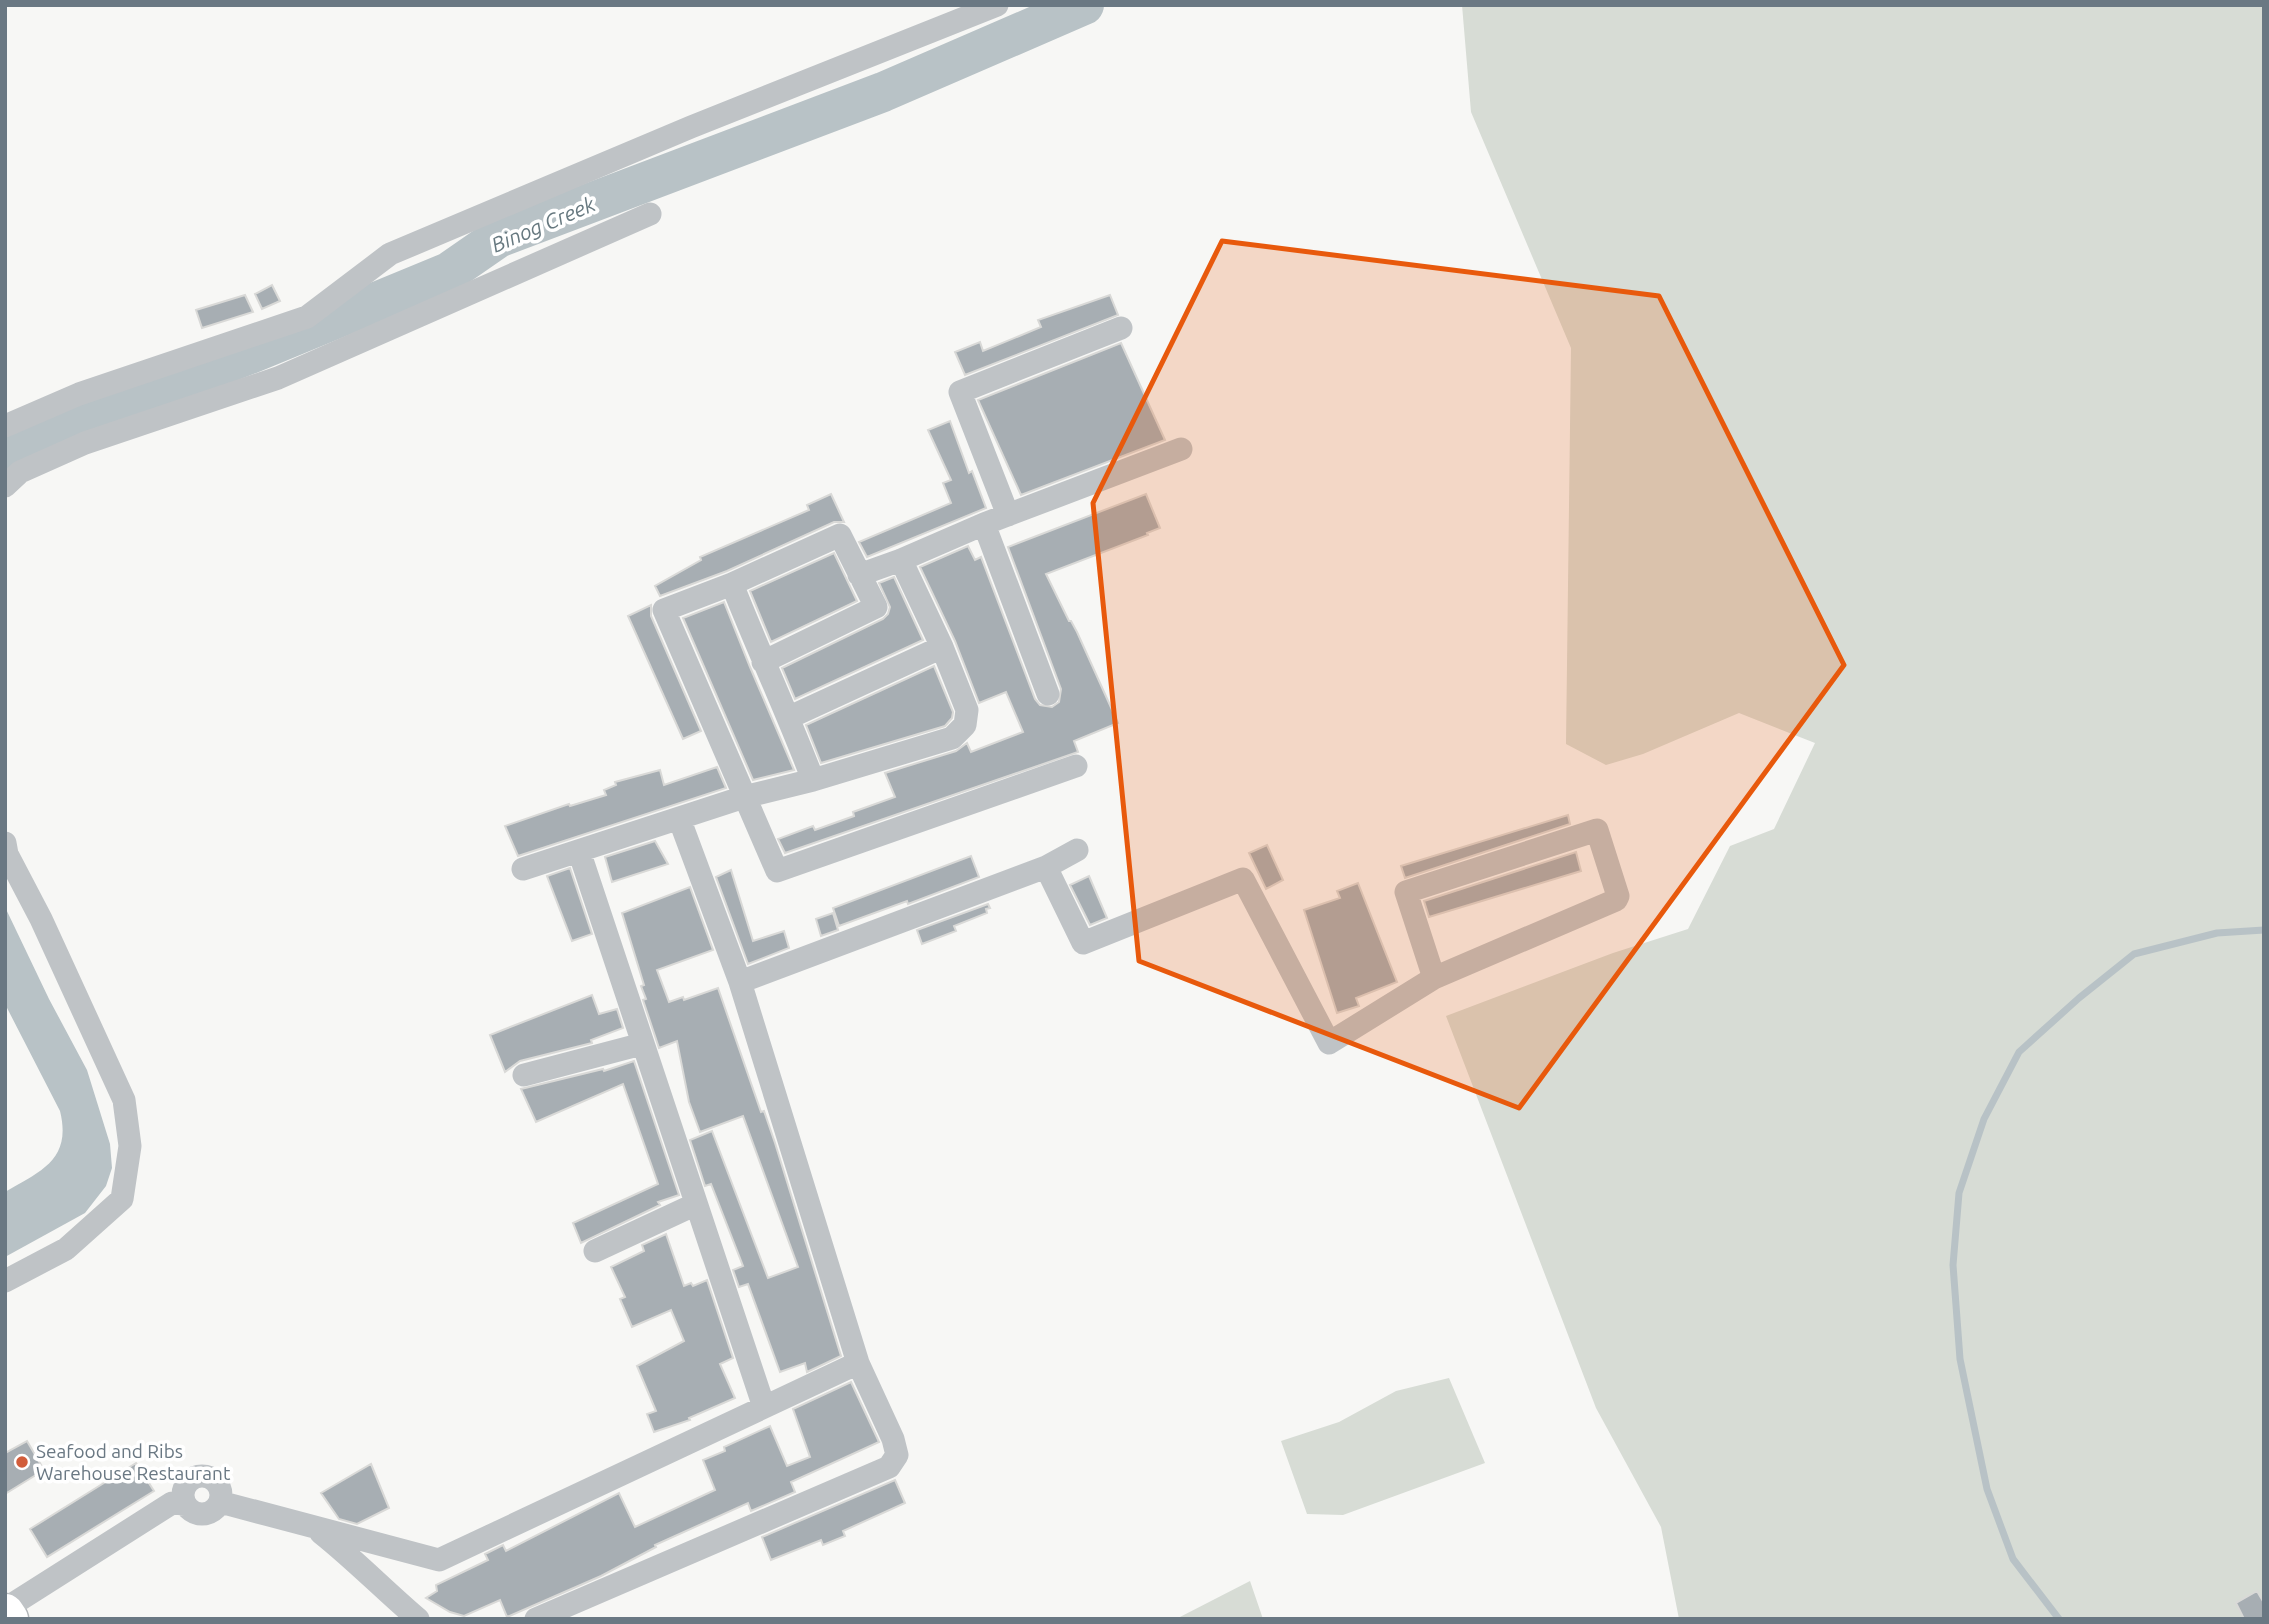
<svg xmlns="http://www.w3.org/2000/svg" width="2269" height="1624" viewBox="0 0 2269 1624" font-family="Ubuntu,sans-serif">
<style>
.green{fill:#d7dcd5}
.water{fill:#b8c2c6}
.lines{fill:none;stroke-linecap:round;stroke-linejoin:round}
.stream{stroke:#b8c2c6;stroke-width:7}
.river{stroke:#b8c2c6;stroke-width:40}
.building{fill:#a7aeb3;stroke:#d9d9d7;stroke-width:2}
.trunk-casing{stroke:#b3b6b9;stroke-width:41}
.minor{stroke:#bfc3c6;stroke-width:23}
.trunk{stroke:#fff;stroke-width:38}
.marked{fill:#e8590c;fill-opacity:0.2;stroke:#e8590c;stroke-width:5;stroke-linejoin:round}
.poi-dot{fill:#d15d3b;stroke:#fff;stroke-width:2.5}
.labels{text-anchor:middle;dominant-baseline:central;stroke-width:7;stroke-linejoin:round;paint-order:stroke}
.poi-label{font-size:19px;fill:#6a7883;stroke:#fff;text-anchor:start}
.water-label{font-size:21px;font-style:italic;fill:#66787f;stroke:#fff}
</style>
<rect width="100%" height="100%" fill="#f7f7f5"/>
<path class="green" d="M 1462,5 L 2264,5 L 2264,1619 L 1679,1619 L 1661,1527 L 1596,1408 L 1446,1016 L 1613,953 L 1688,929 L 1730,846 L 1774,829 L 1815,743 L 1739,713 L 1643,754 L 1606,765 L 1566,744 L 1571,348 L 1471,112 Z
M 1449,1378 L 1485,1463 L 1343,1515 L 1307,1514 L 1281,1441 L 1339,1422 L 1396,1391 Z
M 1250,1581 L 1263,1619 L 1176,1619 Z"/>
<path class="water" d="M 5,907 L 49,999 L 87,1070 L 110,1144 L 112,1168 L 106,1186 L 85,1213 L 5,1257 L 5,1192 C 41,1171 72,1160 60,1111 L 5,1004 Z"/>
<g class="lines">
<path class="stream" d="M 2059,1619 L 2013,1559 L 1987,1489 L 1960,1359 L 1953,1265 L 1959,1193 L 1984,1119 L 2019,1052 L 2079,998 L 2134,954 L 2217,933 L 2264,930"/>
<path class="river" d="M 5,451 L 260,350 L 449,272 L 498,238 L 883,92 L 1084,5"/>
</g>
<path class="building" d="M 272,285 L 280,301 L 262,309 L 255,294 Z
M 245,295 L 253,312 L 202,328 L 196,310 Z
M 1110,295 L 1118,315 L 965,375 L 955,352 L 980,342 L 983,351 L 1041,327 L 1038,320 Z
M 1121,343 L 1165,440 L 1021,495 L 978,400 Z
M 950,421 L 969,473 L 972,471 L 986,508 L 867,557 L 859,542 L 951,503 L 943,483 L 951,480 L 928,430 Z
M 831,494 L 844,522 L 834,522 L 727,571 L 660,596 L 655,586 L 701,560 L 700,557 L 809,510 L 807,505 Z
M 1146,494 L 1160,528 L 1147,533 L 1148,535 L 1046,574 L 1069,621 L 1071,621 L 1077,632 L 1118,723 L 1074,741 L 1078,752 L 785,853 L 778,839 L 813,826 L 815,830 L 854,816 L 853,812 L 895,797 L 885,773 L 956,751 L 967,743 L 971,752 L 1023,732 L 1006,692 L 979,703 L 955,641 L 920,567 L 968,546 L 975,560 L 981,557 L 1035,699 L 1040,705 L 1052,707 L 1059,702 L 1061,689 L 1008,547 Z
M 834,553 L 857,601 L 771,642 L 750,591 Z
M 894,577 L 923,640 L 795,699 L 782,668 L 883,619 L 888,614 L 890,607 L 879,583 Z
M 724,602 L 750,667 L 794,770 L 753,780 L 683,618 Z
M 651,605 L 651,616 L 701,731 L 683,739 L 628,616 Z
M 934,666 L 953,712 L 952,718 L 945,726 L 821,763 L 806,725 Z
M 717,767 L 726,788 L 518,856 L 505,826 L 569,804 L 570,806 L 606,795 L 604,790 L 616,785 L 615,782 L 660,770 L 664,785 Z
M 1568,815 L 1570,824 L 1405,878 L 1401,866 Z
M 655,841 L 668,864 L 612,882 L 605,857 Z
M 1267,845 L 1283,880 L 1266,889 L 1249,853 Z
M 1576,852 L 1581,871 L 1429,917 L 1424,901 Z
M 971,856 L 979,877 L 908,904 L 907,901 L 839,926 L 833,908 Z
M 570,868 L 592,934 L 572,941 L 547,876 Z
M 731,870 L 753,941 L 784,931 L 789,948 L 748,964 L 716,877 Z
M 1089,876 L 1107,918 L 1090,925 L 1070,885 Z
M 1358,883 L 1397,982 L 1356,998 L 1359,1006 L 1337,1013 L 1304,910 L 1340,898 L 1337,891 Z
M 690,887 L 713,950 L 657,970 L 669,1002 L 683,997 L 684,1000 L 718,988 L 761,1112 L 764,1111 L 775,1143 L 841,1356 L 807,1372 L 805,1363 L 780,1372 L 748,1284 L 739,1287 L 733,1270 L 743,1266 L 711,1184 L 705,1186 L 690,1140 L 712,1131 L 768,1278 L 798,1267 L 743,1116 L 700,1132 L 689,1102 L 677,1041 L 659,1048 L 643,1000 L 646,999 L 641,986 L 644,985 L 622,913 Z
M 988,904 L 990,908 L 986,909 L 987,913 L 954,926 L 956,931 L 922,944 L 917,930 Z
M 833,913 L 838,930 L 821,936 L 816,919 Z
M 592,995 L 599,1014 L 617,1009 L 623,1028 L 591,1040 L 592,1043 L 520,1061 L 505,1072 L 490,1035 Z
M 634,1061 L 679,1195 L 658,1202 L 660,1205 L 581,1243 L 573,1223 L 658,1184 L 623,1084 L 536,1122 L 521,1089 L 603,1069 L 604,1071 Z
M 666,1234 L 684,1286 L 691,1283 L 693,1286 L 707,1280 L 733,1358 L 720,1364 L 735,1398 L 689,1418 L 690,1420 L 654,1432 L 647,1414 L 656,1411 L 637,1366 L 684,1341 L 671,1310 L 632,1327 L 620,1299 L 625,1297 L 611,1267 L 644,1251 L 642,1245 Z
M 851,1382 L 879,1442 L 791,1482 L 795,1492 L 751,1511 L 748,1503 L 655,1545 L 656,1547 L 601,1576 L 507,1617 L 500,1600 L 464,1616 L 450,1612 L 426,1598 L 437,1591 L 436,1585 L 488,1560 L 485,1554 L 503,1545 L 506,1551 L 619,1493 L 635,1527 L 715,1490 L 703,1460 L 725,1451 L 724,1447 L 770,1426 L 787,1466 L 810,1457 L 793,1409 Z
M 27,1441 L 44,1470 L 5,1494 L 5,1453 Z
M 136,1463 L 154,1491 L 47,1557 L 30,1529 Z
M 371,1464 L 389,1508 L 357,1524 L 339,1519 L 321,1493 Z
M 895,1480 L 905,1503 L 843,1531 L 845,1536 L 823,1545 L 821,1540 L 771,1560 L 762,1537 Z
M 2257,1591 L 2264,1603 L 2264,1619 L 2244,1619 L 2236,1603 Z"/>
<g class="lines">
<g class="trunk-casing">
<path id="trunk" d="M 5,1613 L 9,1619"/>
</g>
<path class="minor" d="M 5,426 L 79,394 L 307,317 L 390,254 L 691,127 L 997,5
M 5,486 L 20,472 L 85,443 L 278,378 L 650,214
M 1008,515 L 960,392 L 1121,328
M 984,524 L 1048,694
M 859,575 L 901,560 L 984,524 L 1181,449
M 732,584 C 758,650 788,714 813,780
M 763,662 L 876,607 L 840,535 L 732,584 L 664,610 L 777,871 L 1076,766
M 790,717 L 942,647
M 5,843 L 7,854 L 41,919 L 124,1100 L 130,1146 L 122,1199 L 66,1249 L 5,1281
M 579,851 L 764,1407
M 1046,867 L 1083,943 L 1243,879 L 1329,1043 L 1434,978 L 1406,892 L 1597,830 L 1618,896 L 1616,900 L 1434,978
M 523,869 L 744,797 L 813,780 L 952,738 L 965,725 L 967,710 L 942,647 L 901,560
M 740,982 L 1046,867 L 1077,850
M 524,1075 L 642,1044
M 595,1251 L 696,1204
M183 1495a19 19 0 1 1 38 0a19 19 0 1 1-38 0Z
M 220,1502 L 439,1560 L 858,1363 L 740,982 L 679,818
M 321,1533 C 355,1560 385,1591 418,1619
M 5,1609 L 172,1503 L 185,1504
M 536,1619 L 889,1467 L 897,1455 L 893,1439 L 858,1363"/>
<use href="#trunk" class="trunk"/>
</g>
<path class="marked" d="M 1222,241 L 1659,296 L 1844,665 L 1519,1108 L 1139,961 L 1093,503 Z"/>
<circle class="poi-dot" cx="22" cy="1462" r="7"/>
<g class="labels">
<g class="poi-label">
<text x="36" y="1451">Seafood and Ribs<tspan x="36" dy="22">Warehouse Restaurant</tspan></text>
</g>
<g class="water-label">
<text transform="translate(543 224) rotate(-23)">Binog Creek</text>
</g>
</g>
<rect width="2269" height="1624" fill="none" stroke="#6a7883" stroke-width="14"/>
</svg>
